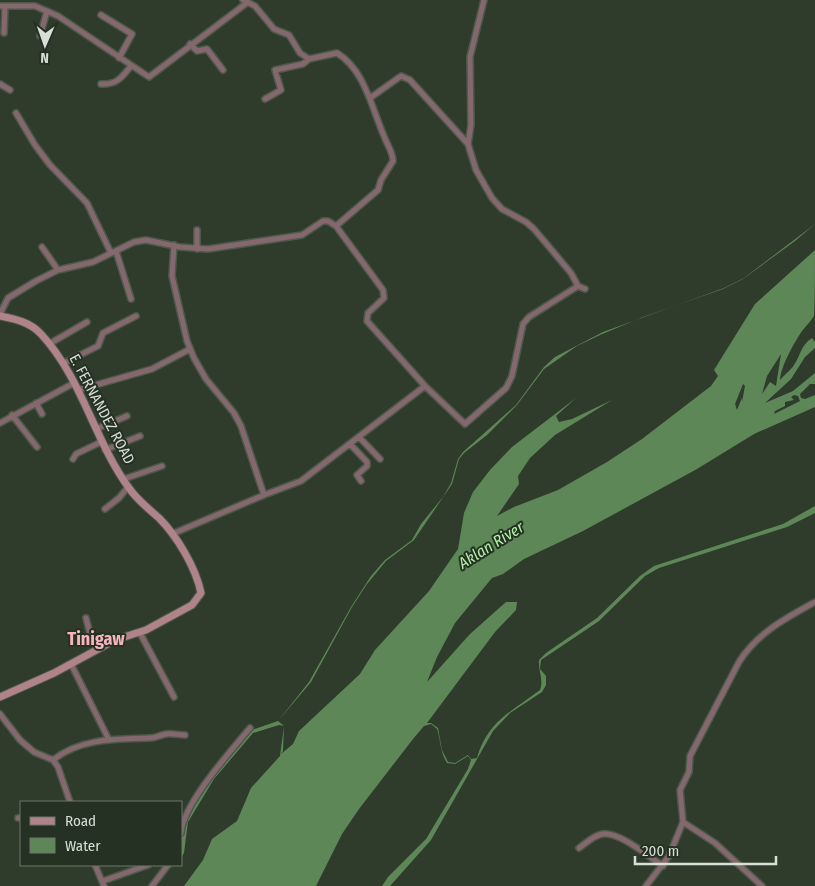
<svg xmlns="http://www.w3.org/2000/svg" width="815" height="886" viewBox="0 0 815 886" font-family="'Fira Sans Condensed',sans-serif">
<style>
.water{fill:#5e8757;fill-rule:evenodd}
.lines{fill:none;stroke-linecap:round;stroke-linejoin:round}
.street-casing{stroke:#4d594b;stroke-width:8}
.secondary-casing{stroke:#4d594b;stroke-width:9}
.street{stroke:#85686d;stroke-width:5}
.secondary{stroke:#b0838a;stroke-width:7}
.labels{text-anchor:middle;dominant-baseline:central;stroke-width:4;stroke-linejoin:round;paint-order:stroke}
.street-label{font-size:15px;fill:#d7dfd6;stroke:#253223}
.water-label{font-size:16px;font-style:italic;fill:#b4f1a9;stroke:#253223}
.quarter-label{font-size:18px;font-weight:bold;fill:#f7b4bf;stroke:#253223}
</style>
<rect width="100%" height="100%" fill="#2f3c2c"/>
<path class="water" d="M 815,224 L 795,241 L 743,279 L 723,289 L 643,317 L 600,335 L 577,346 L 544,369 L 517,405 L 487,435 L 464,453 L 459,459 L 452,484 L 414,540 L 386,561 L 367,584 L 352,607 L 311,682 L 278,721 L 284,726 L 283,751 L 281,754 L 293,744 L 299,731 L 360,674 L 375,650 L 429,591 L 458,549 L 464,513 L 473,492 L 490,470 L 512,447 L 576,398 L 556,416 L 559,422 L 572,419 L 612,400 L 555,435 L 530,458 L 518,476 L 519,484 L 497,516 L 514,507 L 558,490 L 607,462 L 642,439 L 711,386 L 718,376 L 714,370 L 755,304 L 815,250 C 815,261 815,309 814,316 C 811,321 806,326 802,331 C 794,343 781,366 780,380 C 784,375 791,370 794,365 C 801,355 800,346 812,338 L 815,342 L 815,348 L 805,357 L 791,379 L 765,403 L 793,391 L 815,373 L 815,384 L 810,384 L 800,394 L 801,398 L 805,399 L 815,395 L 815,407 L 754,434 L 697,469 L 583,531 L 524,559 L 503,574 L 492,578 L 455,623 L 437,657 L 427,682 L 470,634 L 506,602 L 517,602 L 516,610 L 495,632 L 427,723 L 431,723 L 438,728 L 442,750 L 448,762 L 455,763 L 468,755 L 471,759 L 477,758 C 488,721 511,712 540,690 C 544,680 538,671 539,660 L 546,653 L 597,618 L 640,576 L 654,566 L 783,524 L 815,506 L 815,513 L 787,527 L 659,568 L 645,576 L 599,621 L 541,660 L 540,669 L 546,676 L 546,685 L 542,692 L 510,713 L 493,731 L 431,840 L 390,886 L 382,886 L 388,877 L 426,839 L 468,769 L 471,760 L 468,756 L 455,764 L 447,763 C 440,752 441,741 437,729 L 431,724 L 424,726 L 413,739 L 359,809 L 342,834 L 316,886 L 184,886 L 203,860 L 212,839 L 237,821 L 251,788 L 280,756 L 284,726 L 279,725 L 253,733 L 214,779 L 188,822 L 184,853 L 181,858 C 181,847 181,833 184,823 C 190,800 233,751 249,731 L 278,721 L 309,682 L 351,607 L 371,576 L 385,560 L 412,540 L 421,524 L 443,497 L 451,483 L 458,459 L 463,452 L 516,405 L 544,367 L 555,357 L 603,332 L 724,288 L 744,278 ZM 781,354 L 776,386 L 770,382 L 762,394 L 767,376 ZM 743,384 L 745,386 L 742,402 L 742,398 L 737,410 L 735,404 ZM 794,395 L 798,396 L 800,401 L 774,414 L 775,411 L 785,406 L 785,402 L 794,400 L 791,397 Z"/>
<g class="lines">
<g class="street-casing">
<path id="street" d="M 243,0 L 255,6 L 274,29 L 289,35 L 300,53 L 309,59 L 337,53 C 365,70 372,109 384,136 C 387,145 393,152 393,161 L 381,180 L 378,190 L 336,226
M 0,6 L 35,6 L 58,16 L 149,77 L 248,2
M 101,15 L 132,34 L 119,58
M 4,33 L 5,7
M 40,36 L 47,11
M 190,44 L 197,51 L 207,49 L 223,70
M 0,84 L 10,90
M 101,84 C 117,85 122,77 131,66
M 370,98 L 401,76 L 410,80 L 468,144 L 476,170 L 492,198 L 502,209 L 526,222 L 534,229 L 571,273 L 578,286 L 585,289
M 265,99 L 281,90 L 275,70 L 303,64 L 309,59
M 16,113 L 35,145 L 50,165 L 87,203 L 111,253
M 468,144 L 471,125 L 470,57 L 484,0
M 197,230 L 197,249
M 174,245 L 172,276 L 187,341 L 194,358 L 206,379 L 234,413 L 241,426 L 264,495 L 301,481 L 425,386
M 42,247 L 58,270
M 116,251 L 131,299
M 0,314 L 8,298 L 36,281 L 58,270 L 93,262 L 134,242 L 146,240 L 180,247 L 208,249 L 302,235 L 323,221 L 328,221 L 336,226 L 383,290 L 384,298 L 368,313 L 367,321 L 425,386 L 465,424 L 506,388 L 512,376 L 523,324 L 529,317 L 578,286
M 49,344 L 87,322
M 64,363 L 98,346 L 103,333 L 136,316
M 78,390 L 152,369 L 190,349
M 36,403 L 42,414
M 12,415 L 37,447
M 0,423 L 74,383
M 96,429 L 127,416
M 359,437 L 380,459
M 351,445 L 367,462 L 367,466 L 357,475 L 361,481
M 105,450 L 140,436
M 73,459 L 76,454 L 101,442
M 124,479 L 162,466
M 105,509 L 119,498 L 128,487
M 172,534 L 264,495
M 86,618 L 90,634 L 99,648
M 140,633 L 174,697
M 71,664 L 109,740
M 0,714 L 20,740 L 34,752 L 53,760 L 58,767 L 70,802
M 53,760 C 80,738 117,739 150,738 C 156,738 160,735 166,734 C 172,733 179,735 185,735
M 18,818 L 21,818
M 683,822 L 715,843 L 762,886
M 181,833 C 183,804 230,752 250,728
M 579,848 C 586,843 593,836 602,834 C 619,831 649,857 663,866
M 95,865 L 104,886
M 103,881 L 148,865
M 152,886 L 168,865
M 646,886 L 669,856 L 683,822 L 680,790 L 689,772 L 690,756 L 739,662 C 757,633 786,618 815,602"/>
</g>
<g class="secondary-casing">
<path id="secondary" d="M 0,316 C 15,319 30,322 41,334 C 82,378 94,440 129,488 C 137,500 148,508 159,518 C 177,536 196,568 201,593 L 192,605 L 146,630 L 115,640 L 54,673 L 0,697"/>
</g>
<use href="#street" class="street"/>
<use href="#secondary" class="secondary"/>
</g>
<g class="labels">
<g class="street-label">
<text transform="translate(102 409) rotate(62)">E. FERNANDEZ ROAD</text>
</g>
<g class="water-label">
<text transform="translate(491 545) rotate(-32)">Aklan River</text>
</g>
<g class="quarter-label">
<text x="96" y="639">Tinigaw</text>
</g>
</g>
<rect x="20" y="801" width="162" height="65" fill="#253223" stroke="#6c776b"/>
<rect x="30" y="817" width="25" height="8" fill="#b0838a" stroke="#6c776b"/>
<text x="65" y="826" font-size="15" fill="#d7dfd6">Road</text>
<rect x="30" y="838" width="25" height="15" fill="#5e8757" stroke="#6c776b"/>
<text x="65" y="851" font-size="15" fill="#d7dfd6">Water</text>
<g transform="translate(45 45) rotate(182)" stroke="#253223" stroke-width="4" paint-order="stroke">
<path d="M0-4L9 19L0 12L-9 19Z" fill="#d7dfd6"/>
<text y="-8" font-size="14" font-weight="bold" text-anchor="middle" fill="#d7dfd6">N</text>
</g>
<path d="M635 856v8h141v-8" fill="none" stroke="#d7dfd6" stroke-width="2.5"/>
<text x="642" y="856" font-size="15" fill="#d7dfd6" stroke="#253223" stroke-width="4" paint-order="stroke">200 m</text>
</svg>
